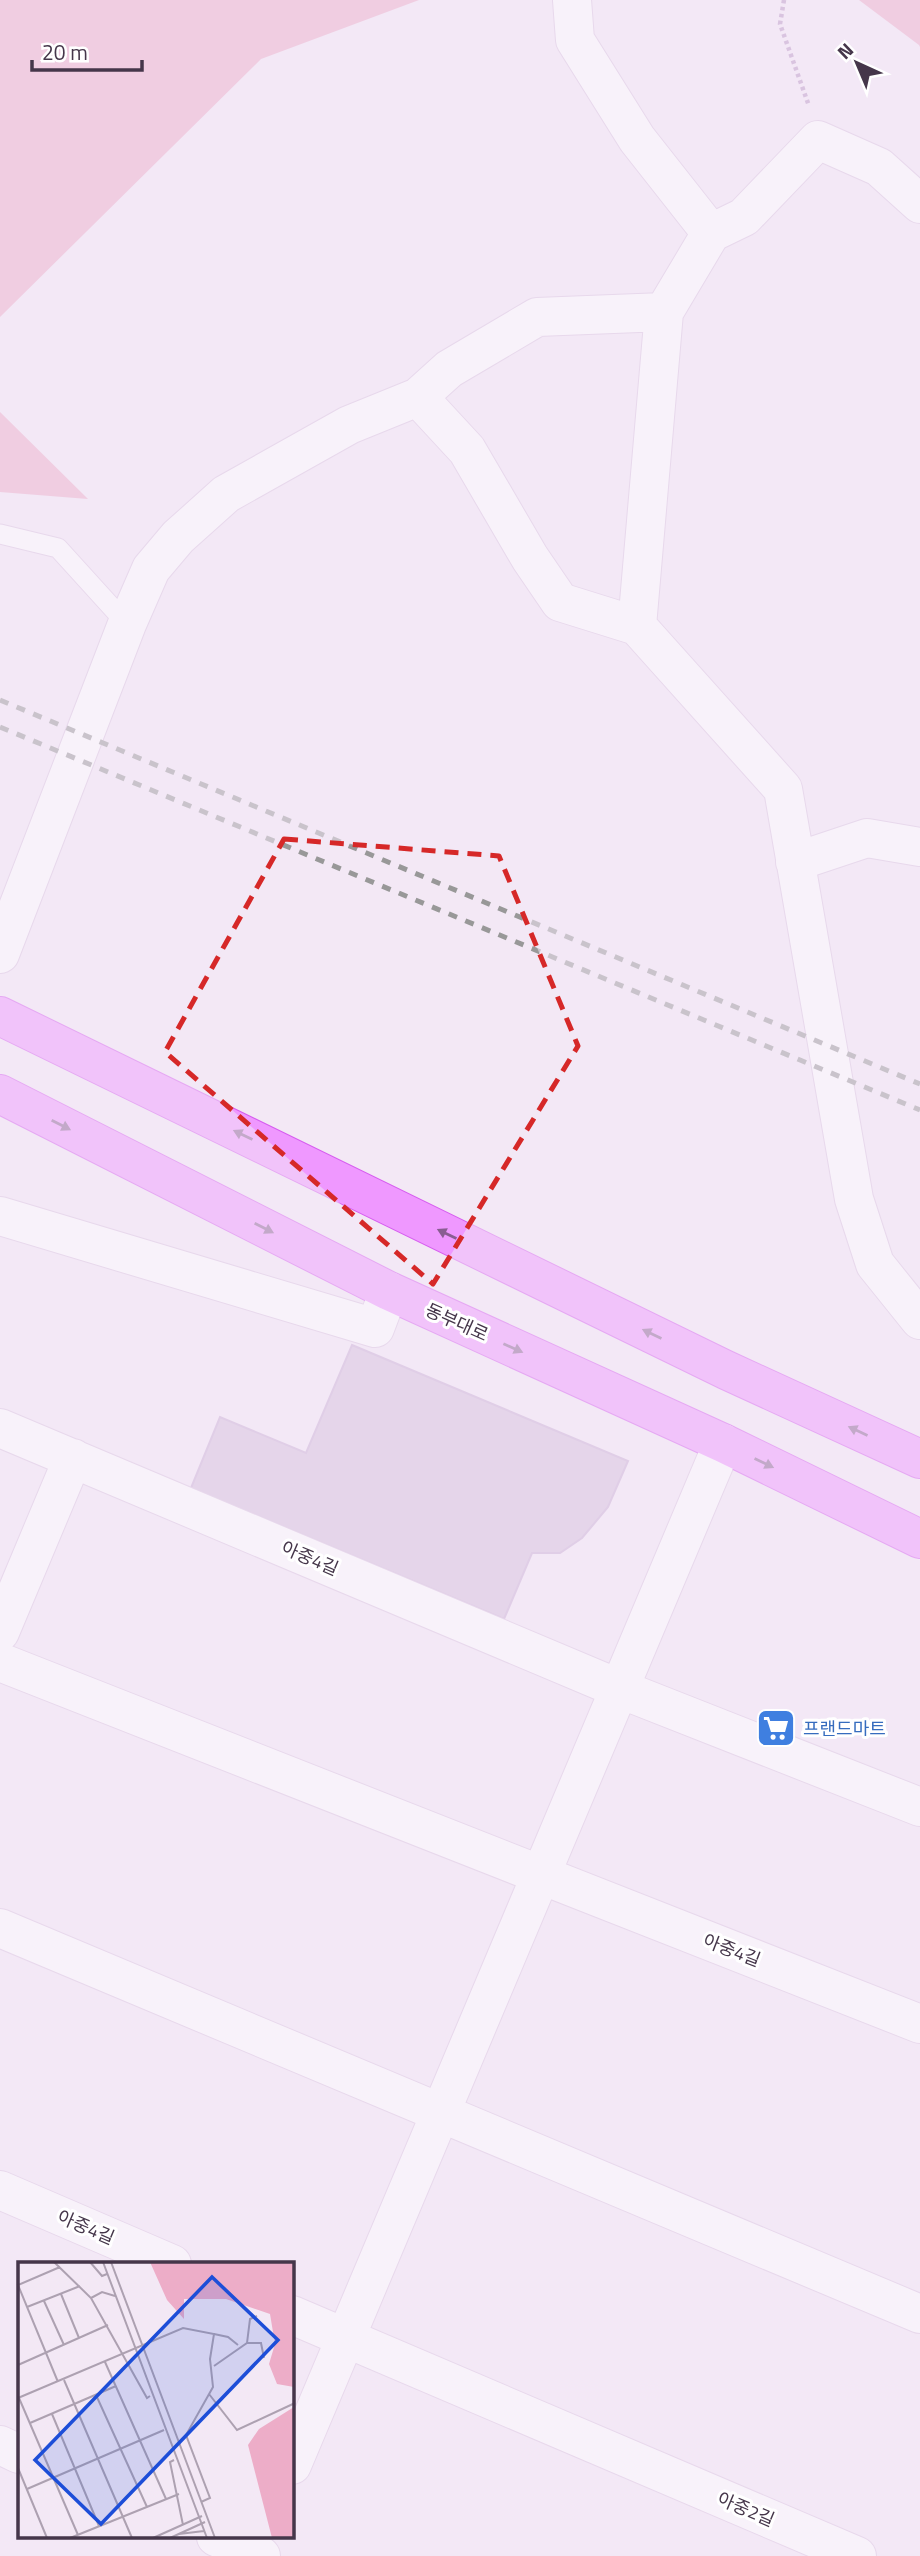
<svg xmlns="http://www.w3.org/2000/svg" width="920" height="2556" viewBox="0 0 920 2556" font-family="'Titillium Web','Noto Sans KR',sans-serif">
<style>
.green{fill:#edadc8}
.building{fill:#d4bfdb;stroke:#caafd4;stroke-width:2}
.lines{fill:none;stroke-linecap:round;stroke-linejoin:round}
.service-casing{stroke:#dbc7e0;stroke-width:21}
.minor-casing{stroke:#dbc7e0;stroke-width:40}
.primary-casing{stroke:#d65def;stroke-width:40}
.path{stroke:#bb99c5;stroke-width:4.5;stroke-dasharray:3.5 3.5;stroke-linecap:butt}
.service{stroke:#fff;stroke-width:19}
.minor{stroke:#fff;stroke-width:38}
.primary{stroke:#ef98ff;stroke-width:38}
.rail{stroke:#989898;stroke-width:5;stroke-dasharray:9 9;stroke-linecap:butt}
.oneway{fill:#895d92}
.marked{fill:none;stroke:#d62828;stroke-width:5;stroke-dasharray:14 9;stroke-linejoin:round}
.labels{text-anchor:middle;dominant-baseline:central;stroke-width:6;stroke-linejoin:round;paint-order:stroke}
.street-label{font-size:18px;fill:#45364a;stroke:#fff}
.shop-label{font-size:18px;fill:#366cbe;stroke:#fff;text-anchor:start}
.inset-road{fill:none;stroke:#ada1b1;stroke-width:2}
.view{fill:#1d4ed8;fill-opacity:0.15;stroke:#1d4ed8;stroke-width:3.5}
.inset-edge{fill:none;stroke:#45364a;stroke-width:3.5}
</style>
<rect width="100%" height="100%" fill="#f3e8f5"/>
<path class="green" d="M 0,0 L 419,0 L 261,59 L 0,317 Z
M 859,0 L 920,0 L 920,47 L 919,45 Z
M 0,412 L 88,499 L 0,492 Z"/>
<path class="building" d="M 352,1345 L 628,1461 L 608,1507 L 582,1538 L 560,1553 L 532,1553 L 504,1619 L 191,1488 L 220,1417 L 306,1453 Z"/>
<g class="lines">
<g class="service-casing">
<path id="service" d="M 0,534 L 58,548 L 127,624"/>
</g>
<g class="minor-casing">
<path id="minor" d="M 572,0 L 575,40 L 637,139 L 711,233
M 418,397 L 449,369 L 537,317 L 664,312
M 637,626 L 664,312 L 711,233 L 744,217 L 818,140 L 879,167 L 920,204
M 795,862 L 867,838 L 920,847
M 0,954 L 127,624 L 151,569 L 178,537 L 226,494 L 349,425 L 418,397 L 467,450 L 530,558 L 560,602 L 637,626 L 783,789 L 854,1199 L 875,1264 L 920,1320
M 0,1216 L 375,1328 L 389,1291
M 0,1428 L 620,1689 L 920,1807
M 0,1632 L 73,1458
M 0,1662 L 920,2024
M 0,1928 L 920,2314
M 0,2190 L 172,2264
M 292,2315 L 857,2556
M 0,2445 L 19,2454
M 292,2465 L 723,1443
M 216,2537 L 261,2556"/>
</g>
<g class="primary-casing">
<path id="primary" d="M 0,1016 L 726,1370 L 920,1459
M 0,1094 L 389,1291 L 723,1443 L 920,1539"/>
</g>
<path class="path" d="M 784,0 L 780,24 L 809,106"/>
<use href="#service" class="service"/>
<use href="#minor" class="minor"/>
<use href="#primary" class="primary"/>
<path class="rail" d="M 0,700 L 920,1084
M 0,727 L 920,1110"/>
</g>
<defs><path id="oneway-solid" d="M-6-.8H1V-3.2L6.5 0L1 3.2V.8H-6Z" transform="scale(1.75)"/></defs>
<g class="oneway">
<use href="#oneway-solid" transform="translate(61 1125) rotate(27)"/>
<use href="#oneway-solid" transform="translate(243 1135) rotate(-154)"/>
<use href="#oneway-solid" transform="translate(264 1228) rotate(27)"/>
<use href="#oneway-solid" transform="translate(447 1234) rotate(-154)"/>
<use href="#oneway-solid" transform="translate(652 1334) rotate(-154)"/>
<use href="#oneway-solid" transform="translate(513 1348) rotate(24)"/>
<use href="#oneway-solid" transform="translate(858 1431) rotate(-155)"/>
<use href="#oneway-solid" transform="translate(764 1463) rotate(26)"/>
</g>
<path d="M0 0H920V2556H0ZM 284,839 L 499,856 L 578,1046 L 433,1284 L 165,1052 Z" fill="#f3e8f5" fill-opacity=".55" fill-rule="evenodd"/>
<path class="marked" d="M 284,839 L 499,856 L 578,1046 L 433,1284 L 165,1052 Z"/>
<defs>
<g id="supermarket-square" transform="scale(2.0125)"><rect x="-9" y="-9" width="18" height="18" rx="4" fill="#3f7fe0" stroke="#fff"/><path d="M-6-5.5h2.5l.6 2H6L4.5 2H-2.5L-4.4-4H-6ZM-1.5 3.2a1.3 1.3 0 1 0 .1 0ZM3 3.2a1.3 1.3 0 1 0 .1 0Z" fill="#fff"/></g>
</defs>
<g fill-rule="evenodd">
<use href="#supermarket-square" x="776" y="1728"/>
</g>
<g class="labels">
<g class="street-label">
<text transform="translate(457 1322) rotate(24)">동부대로</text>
<text transform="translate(310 1558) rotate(23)">아중4길</text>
<text transform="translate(732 1950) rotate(21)">아중4길</text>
<text transform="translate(86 2227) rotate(23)">아중4길</text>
<text transform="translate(746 2509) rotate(23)">아중2길</text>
</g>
<g class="shop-label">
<text x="803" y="1728">프랜드마트</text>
</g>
</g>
<g transform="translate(18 2262)">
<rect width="276" height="276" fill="#f3e8f5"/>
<path d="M 132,0 L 276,0 L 276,125 L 259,122 L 251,102 L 257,82 L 252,52 L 208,37 L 166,37 L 166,57 L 149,38 ZM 276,145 L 276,276 L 254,276 L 230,183 L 241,167 Z" fill="#edadc8"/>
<path class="inset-road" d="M 36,0 L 73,36 L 129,136 L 132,134M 72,0 L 84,14 L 89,12M 85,0 L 189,276M 93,0 L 197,276M 43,32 L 61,76M 73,36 L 84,30 L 97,34M 26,39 L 46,83M 9,45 L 62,24M 196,72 L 210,75 L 220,83M 229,81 L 232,57 L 239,54M 87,100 L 148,237M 0,103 L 90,63M 196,104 L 229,81 L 243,81 L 246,96M 46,118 L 114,276M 40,120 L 0,23 L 42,5M 191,132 L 219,168 L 277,141M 78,133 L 129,245M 0,136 L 165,66 L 196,72 L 192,97 L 195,125 L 168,173 L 192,236 L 183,240M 1,136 L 60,273M 34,152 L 81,264M 12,161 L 98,124M 156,198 L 152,200 L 165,263M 0,206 L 29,276M 9,227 L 146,168M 161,272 L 186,269M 52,276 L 161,232M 135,276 L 184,254M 152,276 L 187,260"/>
<path class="view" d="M 194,15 L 260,78 L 83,262 L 17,198 Z"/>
<rect width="276" height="276" class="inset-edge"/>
</g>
<g transform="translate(857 63) rotate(316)" stroke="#ffffff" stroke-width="5" paint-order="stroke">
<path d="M0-5L12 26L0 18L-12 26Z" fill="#45364a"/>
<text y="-10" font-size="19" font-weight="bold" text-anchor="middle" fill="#45364a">N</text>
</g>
<path d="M32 60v10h110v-10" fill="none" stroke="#45364a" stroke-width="3.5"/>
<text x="42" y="60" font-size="21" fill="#45364a" stroke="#ffffff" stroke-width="5" paint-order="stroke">20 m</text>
</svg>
